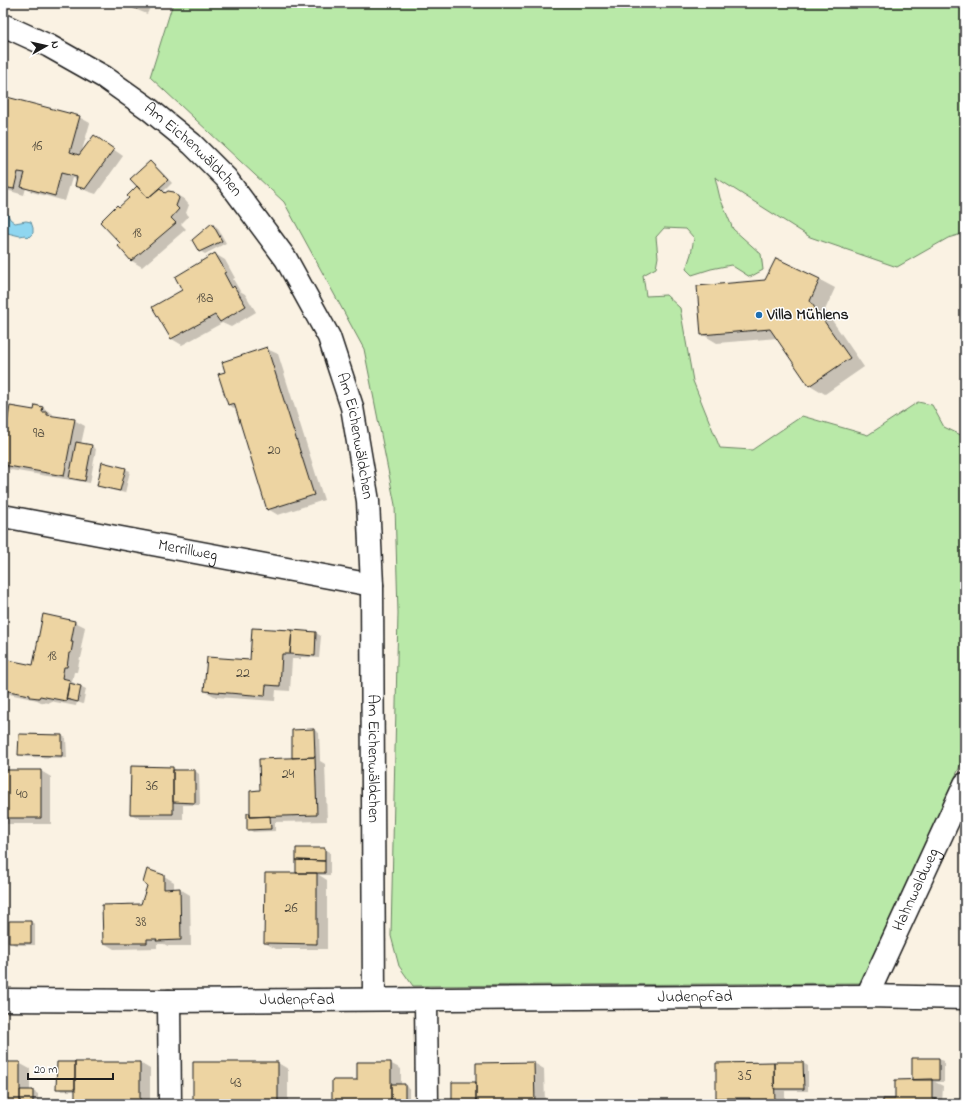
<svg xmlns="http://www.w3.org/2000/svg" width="968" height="1107" viewBox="0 0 968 1107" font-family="'Indie Flower',sans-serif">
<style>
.green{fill:#b9e9a8;stroke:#6a8262}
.water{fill:#8fd6f0;stroke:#618c9b}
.shadow{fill:#0003}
.building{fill:#edd4a2;stroke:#1c1c1c}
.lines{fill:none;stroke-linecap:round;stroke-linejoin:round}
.minor-casing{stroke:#1c1c1c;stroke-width:25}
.minor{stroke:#fff;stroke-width:22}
.poi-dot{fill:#1f6fb2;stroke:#fff;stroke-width:1.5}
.labels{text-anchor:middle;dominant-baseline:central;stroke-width:3;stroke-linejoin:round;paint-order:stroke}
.number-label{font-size:14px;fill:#504a3e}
.street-label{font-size:16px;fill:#1c1c1c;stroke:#fff}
.poi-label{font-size:16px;font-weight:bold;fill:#1c1c1c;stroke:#fff;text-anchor:start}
</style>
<rect width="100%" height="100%" fill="#faf2e3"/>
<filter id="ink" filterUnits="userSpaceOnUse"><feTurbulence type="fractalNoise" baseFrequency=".025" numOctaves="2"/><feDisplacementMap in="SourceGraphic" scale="8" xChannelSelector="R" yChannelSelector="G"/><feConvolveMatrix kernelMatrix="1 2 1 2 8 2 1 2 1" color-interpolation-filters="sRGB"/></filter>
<g filter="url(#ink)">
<path class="green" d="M 173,3 L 965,3 L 965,233 L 948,238 L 897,267 L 810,237 L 715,177 L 720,198 L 733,229 L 761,254 L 763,270 L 750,277 L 731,265 L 711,269 L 692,275 L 686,269 L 691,254 L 694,238 L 686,229 L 664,228 L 656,237 L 658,257 L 656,268 L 643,275 L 646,296 L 666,295 L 680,308 L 693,381 L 720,448 L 752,450 L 802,416 L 868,435 L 918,402 L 932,405 L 944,427 L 965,437 L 965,755 L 863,983 L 413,986 L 399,966 L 391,936 L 398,613 L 395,505 L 364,349 L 284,202 L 150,77 Z"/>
<path class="water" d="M 3,209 L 5,209 L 10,219 L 15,223 L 26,221 L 31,222 L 33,228 L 33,233 L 28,238 L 25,235 L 20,236 L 3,232 Z"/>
<path class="shadow" d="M 120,3 L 152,3 L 147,14 Z
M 3,97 L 79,117 L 90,123 L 81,154 L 94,136 L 123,156 L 96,194 L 87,191 L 76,185 L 78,180 L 72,178 L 65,201 L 32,192 L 26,188 L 24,195 L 3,189 L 3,144 L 5,137 L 3,137 Z
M 150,162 L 155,165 L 172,183 L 164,191 L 166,193 L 173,193 L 184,199 L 189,205 L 186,213 L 189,216 L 181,224 L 186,229 L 142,267 L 132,261 L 119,246 L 121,243 L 117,206 L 120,207 L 130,198 Z
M 212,224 L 217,227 L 226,243 L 205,254 L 200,251 Z
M 215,254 L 225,260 L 235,278 L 233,279 L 240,291 L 245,294 L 256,312 L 231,327 L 222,323 L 182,345 L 172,339 L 183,290 Z
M 777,259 L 820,280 L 835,288 L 825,310 L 864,367 L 825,394 L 810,385 L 777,338 L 717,343 L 702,334 L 766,281 Z
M 267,349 L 278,354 L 324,500 L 278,515 L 268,509 L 237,410 L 229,405 L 226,372 Z
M 43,408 L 53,414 L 52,416 L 74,420 L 85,426 L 81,444 L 91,446 L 96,449 L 90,483 L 11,470 L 3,465 L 3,453 L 35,411 Z
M 125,469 L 130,471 L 125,493 L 103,488 L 98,485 Z
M 43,616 L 75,622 L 85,627 L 81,648 L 83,649 L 81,658 L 80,658 L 77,672 L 74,672 L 72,682 L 86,689 L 83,704 L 77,702 L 76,706 L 50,701 L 49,703 L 41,702 L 37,700 L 9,694 L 8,697 L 3,696 L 3,660 L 34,666 Z
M 316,633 L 321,636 L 319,658 L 301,657 L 301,659 L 292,659 L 290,691 L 276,690 L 275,701 L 216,697 L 205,691 L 251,662 Z
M 314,730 L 319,733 L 320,761 L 325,764 L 327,821 L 275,822 L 275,831 L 253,832 L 248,829 L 251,814 L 261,791 L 293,759 L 293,731 Z
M 62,736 L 66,738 L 67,758 L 24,757 L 20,755 Z
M 173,768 L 178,771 L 195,771 L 199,774 L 200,805 L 183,805 L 183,819 L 141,819 L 131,814 Z
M 3,771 L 41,771 L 51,777 L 51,824 L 3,824 Z
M 297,849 L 325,849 L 330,852 L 330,875 L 319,875 L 327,880 L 327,949 L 276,949 L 265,943 L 299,874 Z
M 164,876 L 174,882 L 174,889 L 180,889 L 190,895 L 191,946 L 168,946 L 164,944 L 157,944 L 157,948 L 114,949 L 104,943 L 142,905 Z
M 3,911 L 6,912 L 6,948 L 3,948 Z
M 31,922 L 35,924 L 35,945 L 15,945 L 10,942 Z
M 913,1059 L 939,1059 L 944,1061 L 944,1082 L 935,1082 L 943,1086 L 942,1104 L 884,1104 L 896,1100 L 913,1080 Z
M 3,1063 L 19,1063 L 30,1069 L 30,1091 L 33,1091 L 38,1094 L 38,1104 L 3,1104 Z
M 140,1063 L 150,1069 L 150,1104 L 79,1104 L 76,1102 L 76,1091 L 62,1091 L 57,1088 Z
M 278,1063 L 288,1069 L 288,1104 L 194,1104 Z
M 390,1063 L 401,1069 L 401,1085 L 404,1085 L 409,1088 L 409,1104 L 333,1104 L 358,1081 Z
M 534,1063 L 544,1069 L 545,1104 L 453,1104 L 477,1084 L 477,1064 Z
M 803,1063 L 808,1066 L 808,1091 L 785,1091 L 785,1104 L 727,1104 L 717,1098 L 717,1064 Z"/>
<path class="building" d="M 122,3 L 139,3 L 137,9 Z
M 3,96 L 80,116 L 70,152 L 79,155 L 94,135 L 114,149 L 85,189 L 75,186 L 77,177 L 61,173 L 55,196 L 21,187 L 25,173 L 18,172 L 14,189 L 3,187 L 3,142 L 5,135 L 3,134 Z
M 150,161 L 168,180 L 148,198 L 130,179 Z
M 137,186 L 148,198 L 160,188 L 165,193 L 168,191 L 174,192 L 179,198 L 176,206 L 179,209 L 171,218 L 176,223 L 131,261 L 118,246 L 120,243 L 100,222 L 117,205 L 119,207 L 129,198 L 127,196 Z
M 212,223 L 222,241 L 199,252 L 192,240 Z
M 215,253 L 226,272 L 224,273 L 232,288 L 234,286 L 246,306 L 220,322 L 215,315 L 171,339 L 152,307 L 182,290 L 175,277 Z
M 776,258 L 820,279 L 810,301 L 850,358 L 809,386 L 770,329 L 701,335 L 697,286 L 765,280 Z
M 267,347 L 314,495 L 267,510 L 234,403 L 228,405 L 218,374 L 225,372 L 222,362 Z
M 35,405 L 43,407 L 42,412 L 47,412 L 47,415 L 75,419 L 64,476 L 3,465 L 3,447 L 10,406 L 34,410 Z
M 76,442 L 92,445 L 85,481 L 69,478 Z
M 102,462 L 126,468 L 120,491 L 97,486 Z
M 43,614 L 75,621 L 71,642 L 73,642 L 71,653 L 69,653 L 67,667 L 64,667 L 62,678 L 70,680 L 66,701 L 40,696 L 39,698 L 30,697 L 30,695 L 3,690 L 3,659 L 33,665 Z
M 252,628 L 292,630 L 290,654 L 282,654 L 280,686 L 266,685 L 265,696 L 204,691 L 207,657 L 250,660 Z
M 292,630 L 316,632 L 315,656 L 290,654 Z
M 69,683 L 81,686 L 78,702 L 66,699 Z
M 314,729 L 315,757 L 292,758 L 292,730 Z
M 19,734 L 62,735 L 62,756 L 18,755 Z
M 315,757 L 317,815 L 250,817 L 250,791 L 260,790 L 259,759 Z
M 131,766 L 173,767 L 173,814 L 130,814 Z
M 3,770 L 41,770 L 41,818 L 3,818 Z
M 173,770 L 195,770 L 195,803 L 173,802 Z
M 247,813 L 250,813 L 250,817 L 270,816 L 271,829 L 247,830 Z
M 296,848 L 325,848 L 325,861 L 296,860 Z
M 296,860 L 325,861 L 325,873 L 296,873 Z
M 147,869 L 164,875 L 164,889 L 180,888 L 181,940 L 156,941 L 157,939 L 147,939 L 147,943 L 103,943 L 102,905 L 141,904 L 147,886 L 143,883 Z
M 265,873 L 317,873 L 317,944 L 264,943 Z
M 9,921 L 31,921 L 31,943 L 9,943 Z
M 912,1058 L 939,1058 L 939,1080 L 912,1080 Z
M 3,1062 L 20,1062 L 20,1104 L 3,1104 Z
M 57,1062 L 75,1062 L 75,1089 L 56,1089 Z
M 75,1062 L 140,1062 L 140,1104 L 75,1103 Z
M 193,1062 L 278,1062 L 278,1104 L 193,1104 Z
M 357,1062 L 391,1062 L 391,1104 L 332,1104 L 332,1080 L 357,1080 Z
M 534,1062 L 535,1104 L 476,1104 L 476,1063 Z
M 774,1062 L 803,1062 L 804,1089 L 774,1089 Z
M 774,1062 L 775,1104 L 750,1104 L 750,1098 L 716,1098 L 716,1063 Z
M 932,1079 L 932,1099 L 936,1099 L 936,1104 L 883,1104 L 883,1099 L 895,1099 L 895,1080 Z
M 452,1082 L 476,1082 L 476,1104 L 452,1104 Z
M 391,1084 L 405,1084 L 405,1104 L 391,1104 Z
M 20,1090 L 33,1090 L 33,1104 L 20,1104 Z"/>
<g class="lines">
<g class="minor-casing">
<g id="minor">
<path id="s1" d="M 3,25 L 49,46 L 104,77 L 149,109 L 192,144 L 226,178 L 286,259 L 329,337 L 352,407 L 368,501 L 372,585 L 374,999"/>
<path id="s2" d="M 3,516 L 372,585"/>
<path id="s3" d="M 867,996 L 965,784"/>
<path d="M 426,999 L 427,1104"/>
<path id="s4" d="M 3,1000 L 169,1001 L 867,996 L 965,998"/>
<path d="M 169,1001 L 170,1104"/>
</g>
</g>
<use href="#minor" class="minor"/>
</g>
</g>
<circle class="poi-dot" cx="759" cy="315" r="4"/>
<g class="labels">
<g class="number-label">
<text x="37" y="146">16</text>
<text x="137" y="233">18</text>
<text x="205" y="298">18a</text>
<text x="39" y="433">9a</text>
<text x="274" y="450">20</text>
<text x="52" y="656">18</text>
<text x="243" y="673">22</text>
<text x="288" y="774">24</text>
<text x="152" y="786">36</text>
<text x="22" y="794">40</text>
<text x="291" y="908">26</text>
<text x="141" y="922">38</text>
<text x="745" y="1076">35</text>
<text x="236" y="1083">43</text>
</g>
<g class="street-label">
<text stroke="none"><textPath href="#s1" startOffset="229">Am Eichenwäldchen</textPath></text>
<text stroke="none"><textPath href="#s1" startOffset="565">Am Eichenwäldchen</textPath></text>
<text stroke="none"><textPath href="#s2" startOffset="188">Merrillweg</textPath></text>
<text stroke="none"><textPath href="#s1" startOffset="889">Am Eichenwäldchen</textPath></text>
<text stroke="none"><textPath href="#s3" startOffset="117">Hahnwaldweg</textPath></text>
<text stroke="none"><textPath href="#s4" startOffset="692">Judenpfad</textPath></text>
<text stroke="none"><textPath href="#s4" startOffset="294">Judenpfad</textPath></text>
</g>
<g class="poi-label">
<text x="767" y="315">Villa Mühlens</text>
</g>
</g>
<rect width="968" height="1107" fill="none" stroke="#fff" stroke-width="16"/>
<rect x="8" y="8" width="952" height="1091" fill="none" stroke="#1c1c1c" stroke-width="1.5" filter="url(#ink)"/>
<g transform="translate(46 46) rotate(82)" stroke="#ffffff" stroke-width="3" paint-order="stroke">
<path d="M0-3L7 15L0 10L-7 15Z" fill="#1c1c1c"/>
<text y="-6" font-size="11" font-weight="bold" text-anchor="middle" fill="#1c1c1c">N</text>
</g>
<path d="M28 1073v6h85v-6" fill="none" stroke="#1c1c1c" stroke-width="2"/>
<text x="34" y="1073" font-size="12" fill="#1c1c1c" stroke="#ffffff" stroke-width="3" paint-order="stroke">20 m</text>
</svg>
